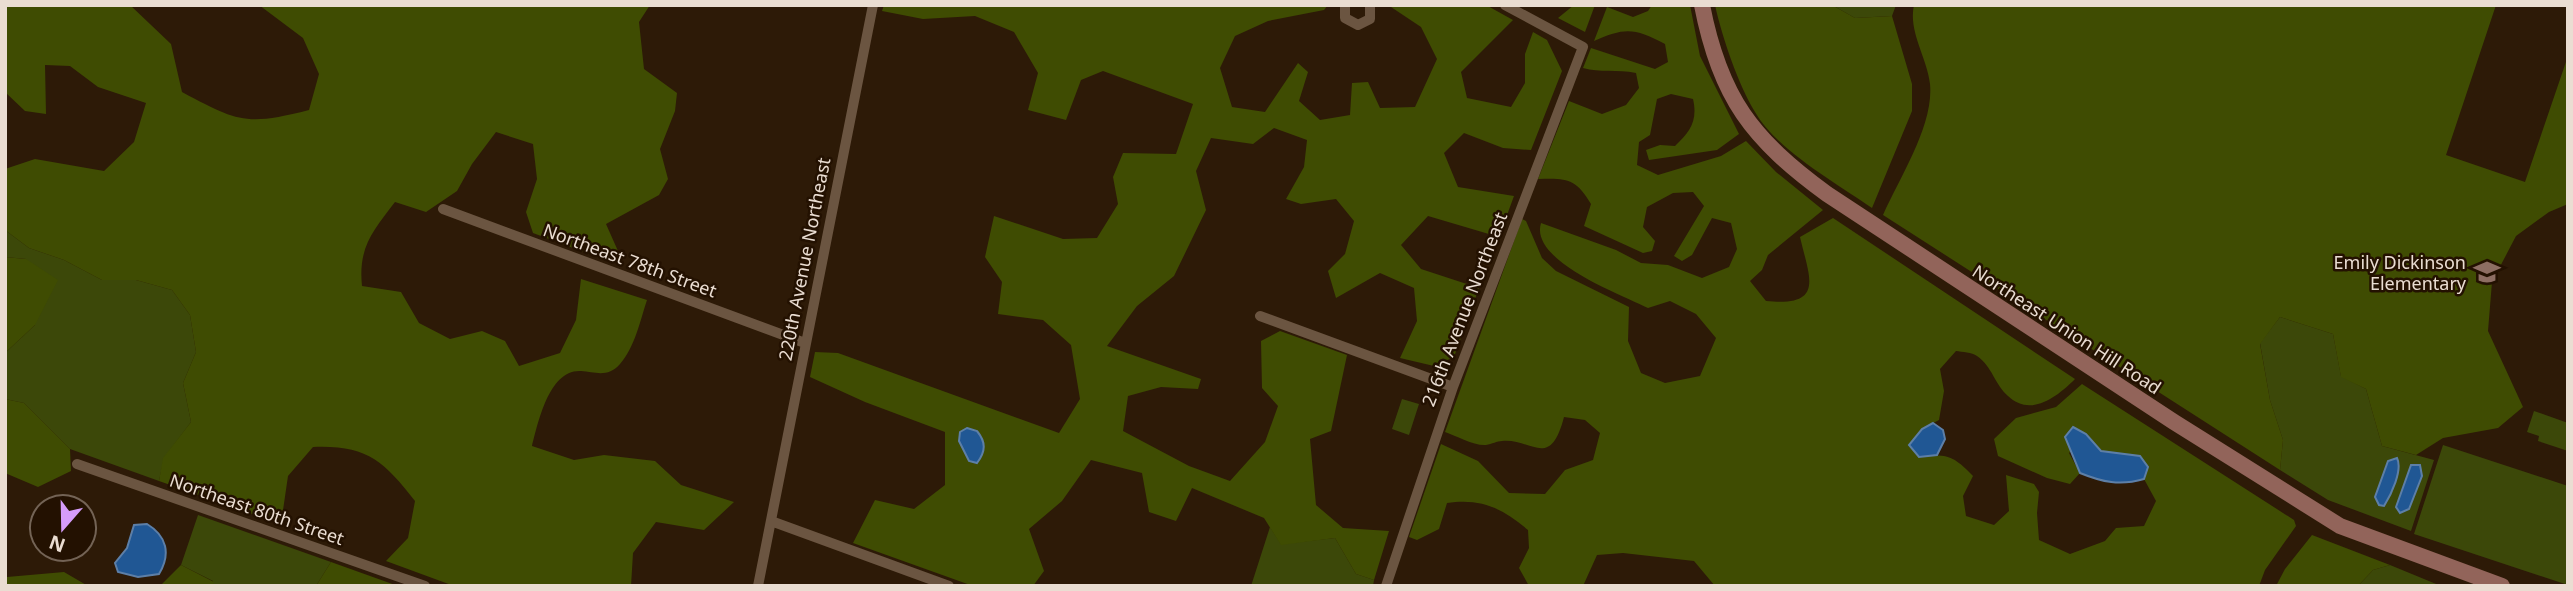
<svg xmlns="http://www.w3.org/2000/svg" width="2573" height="591" viewBox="0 0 2573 591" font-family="'Noto Sans',sans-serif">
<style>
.green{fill:#3c4809}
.forest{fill:#3f4c02}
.water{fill:#205794;stroke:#5d7fa7;stroke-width:2}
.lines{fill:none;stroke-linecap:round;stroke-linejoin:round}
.street{stroke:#6b5541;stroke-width:10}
.secondary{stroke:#92645a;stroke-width:16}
.labels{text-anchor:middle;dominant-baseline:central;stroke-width:5;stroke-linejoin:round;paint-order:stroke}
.street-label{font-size:18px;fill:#eaddd2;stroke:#231101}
.poi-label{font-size:18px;fill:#eaddd2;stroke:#231101;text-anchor:end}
</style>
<rect width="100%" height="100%" fill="#2d1a07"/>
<path class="green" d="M 1832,5 L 1896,5 L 1892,16 L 1855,18 Z
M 5,230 L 29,248 L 64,260 L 102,280 L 136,280 L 172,290 L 190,315 L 196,352 L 183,383 L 191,422 L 164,458 L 159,481 L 70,449 L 24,403 L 5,399 L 5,353 L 35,325 L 26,259 L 5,257 Z
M 2280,317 L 2333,334 L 2341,376 L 2366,389 L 2382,446 L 2434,460 L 2411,531 L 2328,500 L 2280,470 L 2283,440 L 2270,400 L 2260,343 Z
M 1402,399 L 1419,404 L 1409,435 L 1392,429 Z
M 2534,411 L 2568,423 L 2568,451 L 2538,441 L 2539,436 L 2527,432 Z
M 2443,445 L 2568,486 L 2568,585 L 2414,534 Z
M 198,515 L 331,562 L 316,586 L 212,586 L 213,581 L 181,565 Z
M 1270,527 L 1281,544 L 1335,538 L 1356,574 L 1374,580 L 1373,586 L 1251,586 Z
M 2390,565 L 2441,586 L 2358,586 L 2373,570 Z"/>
<path class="forest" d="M 5,5 L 130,5 L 171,44 L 182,92 C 238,122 246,126 309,110 L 319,74 L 303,38 L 259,5 L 650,5 L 639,22 L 644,69 L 677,93 L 675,111 L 660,149 L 668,179 L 659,195 L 606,224 L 618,251 L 608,261 L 533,233 L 526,212 L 537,179 L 533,144 L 496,132 L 472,164 L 457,191 L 426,212 L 395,202 C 373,231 358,247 362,286 L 401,292 L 419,323 L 450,339 L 482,331 L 505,341 L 519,366 L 560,353 L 576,320 L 581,279 L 647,300 C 640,321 635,347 620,364 C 608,378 595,372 581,371 C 549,369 538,423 532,446 L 574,460 L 604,455 L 655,461 L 681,485 L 734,502 L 704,530 L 656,522 L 633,553 L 631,586 L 454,586 L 386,561 L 408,538 L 415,501 C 383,460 366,445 313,447 L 288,476 L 281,524 L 159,481 L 163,458 L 191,422 L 183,383 L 196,352 L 190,315 L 172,290 L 136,280 L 102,280 L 64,260 L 29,248 L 5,230 L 5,169 L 35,159 L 104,171 L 134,142 L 146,103 L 98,87 L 70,66 L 45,65 L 46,114 L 25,111 L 5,92 Z
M 884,5 L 1328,5 L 1324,10 L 1268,21 L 1235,36 L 1220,68 L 1232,107 L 1265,112 L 1298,63 L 1308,72 L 1299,101 L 1320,120 L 1350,115 L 1352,83 L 1368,82 L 1380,108 L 1415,107 L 1437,59 L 1421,27 L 1388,5 L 1486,5 L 1513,20 L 1461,72 L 1467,98 L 1511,107 L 1525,83 L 1525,54 L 1533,32 L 1547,40 L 1562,71 L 1531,150 L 1503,148 L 1464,133 L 1444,153 L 1458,187 L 1514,196 L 1499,237 L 1428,216 L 1401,245 L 1421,269 L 1479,288 L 1454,357 L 1434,366 L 1400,358 L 1417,321 L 1414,288 L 1380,273 L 1336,298 L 1328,271 L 1345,254 L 1354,221 L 1336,199 L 1301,204 L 1286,199 L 1304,167 L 1307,140 L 1274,128 L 1253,144 L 1211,138 L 1196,171 L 1206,210 L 1174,276 L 1137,306 L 1107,346 L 1201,379 L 1198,389 L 1161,387 L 1128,396 L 1123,431 L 1189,466 L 1230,481 L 1265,442 L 1278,406 L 1262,388 L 1261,341 L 1280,331 L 1347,355 L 1331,431 L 1310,439 L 1316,505 L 1343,528 L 1389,531 L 1374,580 L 1356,574 L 1335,538 L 1281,545 L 1264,518 L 1192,488 L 1176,521 L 1149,512 L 1142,473 L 1091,460 L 1062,501 L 1029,529 L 1044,571 L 1033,586 L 973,586 L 853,543 L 875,500 L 914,509 L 945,485 L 945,432 L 865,402 L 810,377 L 815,352 L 838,353 L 1059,433 L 1080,399 L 1071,345 L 1043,320 L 998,314 L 1002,282 L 985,257 L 994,216 L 1063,239 L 1097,238 L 1118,204 L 1113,177 L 1123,153 L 1176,154 L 1193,104 L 1103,71 L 1081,80 L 1066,120 L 1028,110 L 1038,73 L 1014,32 L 975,16 L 923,19 L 882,11 Z
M 1574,5 L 1595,5 L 1585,32 L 1558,18 Z
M 1652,5 L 1690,5 L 1700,56 L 1739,134 L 1717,150 L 1649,160 L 1646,150 L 1660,145 L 1675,146 C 1690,132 1698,121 1693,99 L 1671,94 L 1657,99 L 1650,135 L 1639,142 L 1637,165 L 1658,175 L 1721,156 L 1746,141 L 1776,172 L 1823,210 L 1768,255 L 1762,270 L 1750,281 L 1766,301 C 1826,307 1809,277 1800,237 L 1833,218 L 2075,379 C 2058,396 2031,418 2008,396 C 1995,385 1992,366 1977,356 C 1972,352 1962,352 1956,351 L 1940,369 L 1944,391 L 1939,420 L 1922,429 L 1919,457 C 1947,453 1954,456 1973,476 L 1963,496 L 1966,516 L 1994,525 L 2009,511 L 2006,475 L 2034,484 L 2039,492 L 2037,513 L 2039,540 L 2070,554 L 2105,541 L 2116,528 L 2144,526 L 2156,501 L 2144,479 L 2148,467 L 2140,456 L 2101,451 L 2086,434 L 2069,453 L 2080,473 L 2070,484 L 2047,478 L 1998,456 L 1994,439 L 2016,418 L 2056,407 L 2082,384 L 2294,520 L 2296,526 L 2265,570 L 2259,586 L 1715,586 L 1694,561 L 1623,553 L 1597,555 L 1583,586 L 1529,586 L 1519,568 L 1529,548 L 1528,530 C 1502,508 1481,498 1447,503 L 1439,529 L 1417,540 L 1409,537 L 1441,444 L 1478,461 L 1509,493 L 1545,494 L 1565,470 L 1593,460 L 1600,433 L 1585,420 L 1564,417 C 1550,471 1532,438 1502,441 C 1497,441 1492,444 1486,445 C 1474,446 1457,436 1445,432 L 1522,219 L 1526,221 L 1542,258 L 1556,271 L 1629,307 L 1628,341 L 1641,373 L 1665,383 L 1700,376 L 1716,338 L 1696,314 L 1670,301 L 1648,308 C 1622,295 1529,261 1541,223 L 1616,250 L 1641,263 L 1668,265 L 1702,278 L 1729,267 L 1737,249 L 1731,223 L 1712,218 L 1692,255 L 1682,261 L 1674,256 L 1704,206 L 1693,192 L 1673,193 L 1647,207 L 1643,227 L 1655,241 L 1652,251 L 1643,253 L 1584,226 L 1591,204 C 1576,178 1566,178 1538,179 L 1569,101 L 1602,114 L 1626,105 L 1639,88 L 1636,73 C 1617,69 1600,73 1583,68 L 1591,48 L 1655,69 L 1668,62 L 1665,44 C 1635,28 1625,27 1594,41 L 1607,7 L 1633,17 L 1648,11 Z
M 1715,5 L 1832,5 L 1855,18 L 1892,16 L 1912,84 L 1912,111 L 1872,208 C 1836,183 1777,150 1755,112 C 1738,84 1722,37 1715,5 Z
M 1914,5 L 2496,5 L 2446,155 L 2525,182 L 2568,56 L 2568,204 L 2549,212 L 2516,236 L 2492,282 L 2488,331 L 2523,407 L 2498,428 L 2443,438 L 2416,455 L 2382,446 L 2366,389 L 2341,377 L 2333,334 L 2280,317 L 2260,344 L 2270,400 L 2283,440 L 2280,470 L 1883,215 C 1900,177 1934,125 1930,84 C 1927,57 1908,32 1914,5 Z
M 5,257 L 26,259 L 58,280 L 35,325 L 5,353 Z
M 5,399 L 24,403 L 70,449 L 71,471 L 38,487 L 5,473 Z
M 2312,535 L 2390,565 L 2373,570 L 2358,586 L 2276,586 L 2285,569 Z
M 331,562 L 398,586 L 316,586 Z
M 181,565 L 214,582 L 212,586 L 160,586 Z
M 64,572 L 88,586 L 5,586 L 7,577 Z"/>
<path class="water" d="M 1933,423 L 1943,430 L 1945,439 L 1937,455 L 1919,457 L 1909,445 L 1922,429 Z
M 2073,427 L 2086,434 L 2101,451 L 2140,456 L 2148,467 L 2144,479 C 2120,486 2102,482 2080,473 L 2065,437 Z
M 967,428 L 977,431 C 986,442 986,451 977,463 L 969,461 L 959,441 L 960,432 Z
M 2397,458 C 2403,470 2391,495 2384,506 L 2379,505 L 2375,497 L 2388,461 Z
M 2411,465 L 2420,465 L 2422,476 L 2409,509 L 2400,513 L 2396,507 Z
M 147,524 C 167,536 171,554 159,574 L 138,577 L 118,572 L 115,563 L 127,548 L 134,525 Z"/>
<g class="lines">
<path class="street" d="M 1345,5 L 1345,18 L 1358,25 L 1370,19 L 1370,5
M 443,209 L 805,343
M 1260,316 L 1453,387
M 77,464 L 425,586
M 771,521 L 949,586
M 758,586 L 873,5
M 1386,586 L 1453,387 L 1583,47 L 1505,5"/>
<path class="secondary" d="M 1702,5 C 1720,98 1752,139 1827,194 L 2174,422 L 2340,526 L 2502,586"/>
</g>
<defs>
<g id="school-bare" transform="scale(2.1)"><path d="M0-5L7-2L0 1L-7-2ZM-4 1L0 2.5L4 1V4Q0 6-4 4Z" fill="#8d6e63" stroke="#231101" stroke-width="2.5" paint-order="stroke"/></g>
</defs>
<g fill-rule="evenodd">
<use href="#school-bare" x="2487" y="272"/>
</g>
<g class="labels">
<g class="street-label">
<text transform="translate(804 259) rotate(-79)">220th Avenue Northeast</text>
<text transform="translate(630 260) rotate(20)">Northeast 78th Street</text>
<text transform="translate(1464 309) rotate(-69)">216th Avenue Northeast</text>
<text transform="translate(2067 329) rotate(33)">Northeast Union Hill Road</text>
<text transform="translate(257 509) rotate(19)">Northeast 80th Street</text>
</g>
<g class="poi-label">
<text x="2466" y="262">Emily Dickinson<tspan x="2466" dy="21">Elementary</tspan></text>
</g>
</g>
<rect width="2573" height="591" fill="none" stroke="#eaddd2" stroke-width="14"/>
<g transform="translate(63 528) rotate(200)"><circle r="33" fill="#231101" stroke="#736355" stroke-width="2"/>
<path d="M0-5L12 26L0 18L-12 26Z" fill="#d59cfb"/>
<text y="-10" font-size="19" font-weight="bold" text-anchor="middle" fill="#eaddd2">N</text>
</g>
</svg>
